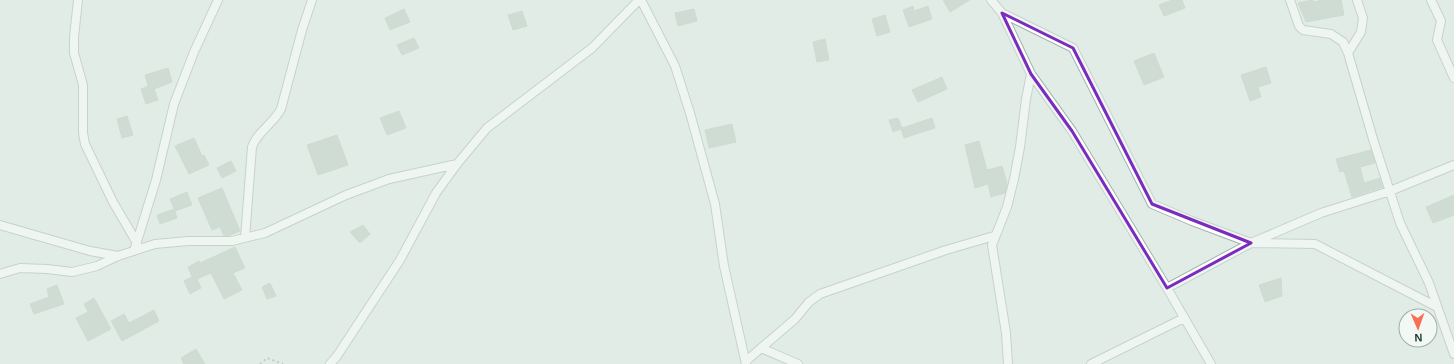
<svg xmlns="http://www.w3.org/2000/svg" width="1454" height="364" viewBox="0 0 1454 364" font-family="Arial,sans-serif">
<style>
.building{fill:#b6c7bf;stroke:#b3c6bd}
.lines{fill:none;stroke-linecap:round;stroke-linejoin:round}
.street-casing{stroke:#a3b4ad;stroke-width:10}
.path{stroke:#80b19e;stroke-width:2;stroke-dasharray:2 3;stroke-linecap:butt}
.street{stroke:#fff;stroke-width:8}
.marked{fill:none;stroke:#7b2cbf;stroke-width:3;stroke-linejoin:round}
</style>
<rect width="100%" height="100%" fill="#e1ece6"/>
<path class="building" d="M 943,0 L 970,0 L 950,12 Z
M 1172,0 L 1182,0 L 1185,8 L 1164,16 L 1159,5 Z
M 1312,0 L 1315,2 L 1320,0 L 1341,0 L 1344,15 L 1306,22 L 1298,3 Z
M 913,6 L 914,11 L 928,6 L 932,19 L 909,27 L 903,10 Z
M 404,9 L 410,22 L 390,30 L 385,18 Z
M 694,9 L 697,21 L 678,26 L 675,13 Z
M 522,11 L 527,26 L 513,30 L 508,15 Z
M 885,15 L 890,32 L 877,36 L 872,19 Z
M 414,38 L 419,48 L 402,55 L 397,45 Z
M 825,39 L 829,60 L 817,62 L 813,42 Z
M 1154,53 L 1164,77 L 1144,85 L 1134,61 Z
M 1266,67 L 1271,83 L 1258,87 L 1261,97 L 1250,101 L 1241,75 Z
M 168,68 L 172,82 L 154,89 L 158,100 L 146,104 L 141,89 L 148,86 L 145,75 Z
M 942,77 L 947,89 L 918,102 L 912,90 Z
M 399,111 L 406,128 L 387,135 L 380,118 Z
M 127,116 L 133,135 L 122,138 L 117,119 Z
M 898,118 L 902,128 L 932,118 L 935,128 L 904,138 L 901,129 L 893,132 L 889,120 Z
M 732,124 L 736,142 L 709,148 L 705,130 Z
M 337,135 L 348,165 L 318,175 L 307,145 Z
M 194,138 L 202,156 L 204,155 L 209,165 L 189,174 L 175,146 Z
M 979,141 L 987,170 L 1002,166 L 1007,183 L 1005,193 L 991,197 L 988,184 L 975,188 L 965,145 Z
M 1371,150 L 1375,163 L 1360,167 L 1364,183 L 1380,178 L 1383,187 L 1352,197 L 1344,171 L 1340,172 L 1336,159 Z
M 231,161 L 236,171 L 222,178 L 217,168 Z
M 222,188 L 240,231 L 228,236 L 224,236 L 220,227 L 212,230 L 198,198 Z
M 187,192 L 192,205 L 175,211 L 177,218 L 160,224 L 157,215 L 174,209 L 170,199 Z
M 1454,195 L 1454,215 L 1433,223 L 1426,207 Z
M 363,225 L 370,234 L 360,243 L 350,232 Z
M 235,247 L 245,268 L 233,273 L 242,290 L 224,299 L 211,273 L 197,279 L 201,288 L 190,294 L 184,281 L 192,277 L 188,267 L 199,261 L 200,263 Z
M 1281,278 L 1282,296 L 1265,302 L 1259,285 Z
M 270,283 L 276,296 L 267,299 L 262,287 Z
M 57,285 L 64,304 L 34,314 L 30,304 L 49,297 L 47,289 Z
M 94,298 L 111,329 L 88,341 L 76,318 L 88,312 L 84,304 Z
M 154,310 L 159,321 L 122,341 L 111,321 L 124,314 L 129,323 Z
M 196,349 L 205,364 L 184,364 L 181,358 Z"/>
<g class="lines">
<g class="street-casing">
<path id="street" d="M 78,0 L 74,37 L 74,53 L 83,85 L 83,133 L 85,144 L 113,202 L 137,243
M 641,0 L 675,66 L 690,113 L 715,204 L 724,266 L 746,364
M 991,0 L 1002,13 L 1031,74 L 1072,131 L 1167,288 L 1211,364
M 1290,0 L 1299,26 L 1303,30 L 1331,34 L 1343,42 L 1348,53 L 1373,139 L 1400,223 L 1429,283 L 1454,354
M 1431,0 L 1441,21 L 1437,40 L 1454,78
M 1002,13 L 1073,48 L 1152,204 L 1192,221 L 1251,243 L 1315,244 L 1437,307
M 1348,53 L 1361,32 L 1363,18 L 1357,0
M 0,225 L 90,251 L 118,256
M 245,238 L 252,147 C 257,132 274,123 281,109 L 302,30 L 312,0
M 134,251 L 156,180 L 174,104 L 194,52 L 218,0
M 0,274 L 20,268 L 47,269 L 72,272 L 97,266 L 118,256 L 155,244 L 188,241 L 232,241 L 265,233 L 346,195 L 389,179 L 457,164
M 1167,288 L 1251,243 L 1321,213 L 1390,191 L 1454,165
M 761,348 L 798,364
M 746,361 L 795,319 L 809,302 L 820,294 L 946,250 L 994,236
M 330,364 L 337,356 L 400,260 L 436,193 L 457,164 L 487,128 L 592,48 L 639,0
M 1008,364 L 1006,333 L 992,245 L 1007,207 L 1014,179 L 1020,147 L 1026,99 L 1031,74
M 1091,364 L 1184,318"/>
</g>
<path class="path" d="M 260,364 L 267,358 L 283,364"/>
<use href="#street" class="street"/>
</g>
<path d="M0 0H1454V364H0ZM 1002,13 L 1073,48 L 1152,204 L 1251,243 L 1167,288 L 1072,131 L 1031,74 Z" fill="#e1ece6" fill-opacity=".55" fill-rule="evenodd"/>
<path class="marked" d="M 1002,13 L 1073,48 L 1152,204 L 1251,243 L 1167,288 L 1072,131 L 1031,74 Z"/>
<g transform="translate(1418 328) rotate(178)"><circle r="19" fill="#f2f9f5" stroke="#9eaea8"/>
<path d="M0-3L7 15L0 10L-7 15Z" fill="#f86f53"/>
<text y="-6" font-size="11" font-weight="bold" text-anchor="middle" fill="#203e34">N</text>
</g>
</svg>
